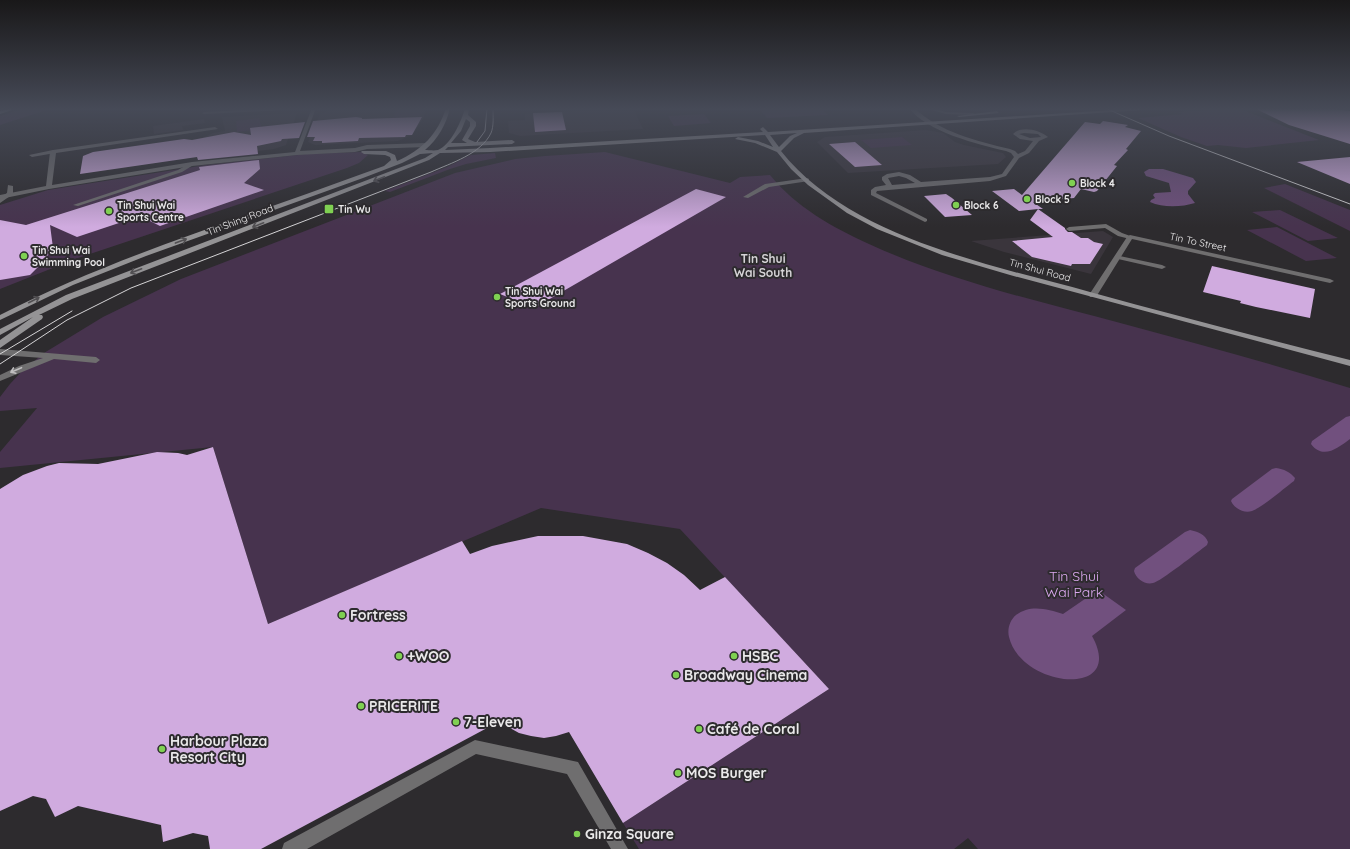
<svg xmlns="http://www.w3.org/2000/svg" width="1350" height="849" viewBox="0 0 1350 849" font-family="Quicksand,sans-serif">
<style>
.built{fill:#3a353c}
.green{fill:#47334e}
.water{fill:#71507e}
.building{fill:#d0abdf}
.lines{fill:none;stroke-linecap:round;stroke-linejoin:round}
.lane{fill:#6f6e6f;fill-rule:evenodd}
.street{fill:#6f6e6f;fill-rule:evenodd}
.secondary{fill:#949395;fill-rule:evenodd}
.primary{fill:#b1afb2;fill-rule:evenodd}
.tram{stroke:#d5d4d6;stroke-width:1}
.oneway{stroke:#514f52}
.oneway2{stroke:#bfbebf}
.poi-dot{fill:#7fd052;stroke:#2d2b2e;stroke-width:1.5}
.labels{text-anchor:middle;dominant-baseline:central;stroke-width:4;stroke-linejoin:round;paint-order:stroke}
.far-poi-label{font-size:10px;font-weight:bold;fill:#eae9ea;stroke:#2d2b2e;text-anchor:start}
.far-street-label{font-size:10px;fill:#eae9ea;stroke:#2d2b2e}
.far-quarter-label{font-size:12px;font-weight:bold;fill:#d5d3d6;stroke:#2d2b2e}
.near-park-label{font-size:14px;fill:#dba8ef;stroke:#2d2b2e}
.near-poi-label{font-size:14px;font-weight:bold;fill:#eae9ea;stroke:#2d2b2e;text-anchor:start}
</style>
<rect width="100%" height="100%" fill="#2d2b2e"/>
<path class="built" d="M 336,108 L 426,108 L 424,117 L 412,135 L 398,141 L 315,145 L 308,142 L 320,114 Z
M 633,108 L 643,129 L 520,136 L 509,133 L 508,121 L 525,120 L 525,114 Z
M 297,113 L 286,145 L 274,149 L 208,157 L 202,138 L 213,133 L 225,131 L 222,117 Z
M 204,119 L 205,123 L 182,126 L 183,130 L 154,134 L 153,126 Z
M 926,130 L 943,133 L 955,142 L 964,145 L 1003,153 L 1006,157 L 998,164 L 848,173 L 817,142 L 825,137 Z
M 1103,231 L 1113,237 L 1091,274 L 1004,252 L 971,241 Z"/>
<path class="green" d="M 25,108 L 53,108 L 0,125 L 0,116 Z
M 396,108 L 421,108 L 420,116 L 394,117 Z
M 799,108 L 820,108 L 828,115 L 767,118 L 760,110 Z
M 1238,108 L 1319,140 L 1246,148 L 1218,145 L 1207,146 L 1181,137 L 1138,118 L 1183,114 L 1178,112 Z
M 704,114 L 711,123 L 674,126 L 668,116 Z
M 259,118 L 262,129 L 237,132 L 236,121 Z
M 902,137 L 912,145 L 871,148 L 861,140 Z
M 361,152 L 368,155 L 359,163 L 347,168 L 78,258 L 0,289 L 0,205 L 48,190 L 206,165 L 307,154 Z
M 605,152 L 730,183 L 740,177 L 770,175 C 796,207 832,227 869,244 C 950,281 1038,301 1124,324 C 1199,344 1275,365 1350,388 L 1350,849 L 978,849 L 968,838 L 954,849 L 639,849 L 623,823 L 829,689 L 680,529 L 541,508 L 268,624 L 213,447 L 0,468 L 0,452 L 37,408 L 0,411 L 0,397 L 10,384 L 21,372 L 44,353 L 103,317 L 181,279 L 455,173 L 515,159 L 545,156 Z
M 495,153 L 496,158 L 466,164 L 450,169 L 390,192 L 385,191 L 447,167 L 471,155 Z
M 1285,184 L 1350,210 L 1350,231 L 1264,188 Z
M 1280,210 L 1338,238 L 1308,241 L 1252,212 Z
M 1277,227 L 1337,258 L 1306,261 L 1247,230 Z"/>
<path class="water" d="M 1149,169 L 1163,169 L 1193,178 L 1196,182 L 1188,191 L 1188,194 L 1195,203 C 1182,207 1163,208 1150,202 L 1151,200 L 1155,198 L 1153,195 L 1155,193 L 1171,192 L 1169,183 L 1146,176 L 1144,172 Z
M 1350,416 L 1350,439 C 1338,448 1323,460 1311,444 L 1312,441 L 1346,417 Z
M 1276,468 C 1284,469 1290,472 1295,478 L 1294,481 C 1283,489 1263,507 1252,511 C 1244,514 1234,508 1231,501 L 1232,499 L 1272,469 Z
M 1190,530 C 1198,532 1205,534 1208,542 L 1207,545 C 1199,551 1160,582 1153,583 C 1145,585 1136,579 1134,571 L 1135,568 L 1185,532 Z
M 1098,590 L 1126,610 L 1092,636 C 1127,699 1021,688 1009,637 C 1007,629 1010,620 1016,615 C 1030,604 1048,609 1063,614 Z"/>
<path class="building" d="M 1254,108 L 1327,108 L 1350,111 L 1350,144 L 1289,125 Z
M 562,112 L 566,130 L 535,132 L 533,113 Z
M 356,117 L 362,118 L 362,119 L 422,117 L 412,135 L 406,135 L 405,137 L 359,138 L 358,141 L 322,143 L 322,141 L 313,141 L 315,137 L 307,137 L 313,121 Z
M 1103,121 L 1128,125 L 1125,127 L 1141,131 L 1126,149 L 1128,150 L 1114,165 L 1117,166 L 1097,191 L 1094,192 L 1081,189 L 1074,198 L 1033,202 L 1043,209 L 1038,209 L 1065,228 L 1065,229 L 1068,232 L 1072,232 L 1081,238 L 1088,238 L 1094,242 L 1103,244 L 1090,264 L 1072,264 L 1071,266 L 1032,257 L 1012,241 L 1053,237 L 1030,220 L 1038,209 L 1019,211 L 992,191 L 1014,189 L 1022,195 L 1085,122 L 1100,124 Z
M 305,122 L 299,138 L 282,139 L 281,141 L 257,146 L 258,154 L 198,160 L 197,157 L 80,174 L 83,156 L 93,152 L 184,139 L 192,140 L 234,132 L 251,135 L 250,128 Z
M 855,142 L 882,165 L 855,167 L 829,144 Z
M 1350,157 L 1350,184 L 1297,162 Z
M 259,160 L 260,169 L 244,183 L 264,190 L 160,226 L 140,216 L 77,237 L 50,225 L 53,248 L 42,263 L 30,275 L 0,280 L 0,220 L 26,225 L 200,170 L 199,167 Z
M 696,189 L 726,197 L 534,308 L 500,294 Z
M 946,194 L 952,198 L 972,215 L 945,217 L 924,196 Z
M 1212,266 L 1315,289 L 1310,318 L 1256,307 L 1240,303 L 1241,301 L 1203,292 Z
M 213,447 L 268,624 L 462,541 L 470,554 L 492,546 L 538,536 L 583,536 L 627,544 L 648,553 L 667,563 L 684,575 L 700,590 L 725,577 L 829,689 L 623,823 L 569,732 L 556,736 L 544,738 L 531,736 L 519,733 L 510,728 L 502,720 L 261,849 L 210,849 L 208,836 L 193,833 L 163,842 L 161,825 L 78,806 L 55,817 L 46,799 L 33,796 L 0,811 L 0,489 L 23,475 L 47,466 L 59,463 L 98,464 L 157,452 L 178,453 L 187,455 Z"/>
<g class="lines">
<path class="lane" d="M 279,108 L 306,108 L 304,109 L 204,114 L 202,113 L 204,112 Z
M 909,108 L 914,108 C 940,132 976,141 1010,149 L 1015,151 L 1018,154 L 1025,151 L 1033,141 L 1020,139 L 1013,134 C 1021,125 1040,130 1048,137 L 1039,141 L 1029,153 L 1019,158 L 1006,176 L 990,181 L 877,191 L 876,193 L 927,219 L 927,221 L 925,222 L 871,195 L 871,190 L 875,187 L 886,185 L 882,180 L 882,177 L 887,174 L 899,172 L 910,175 L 921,182 L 990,177 L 1002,174 L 1014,157 L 1011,153 L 1006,151 C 977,144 927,132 909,108 ZM 1024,133 L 1038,134 L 1041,137 L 1030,138 L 1019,134 ZM 899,176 L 906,178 L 915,183 L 892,185 L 888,178 Z
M 924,108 L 931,108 L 946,112 L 973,113 L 975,114 L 973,115 L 946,114 Z
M 1140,108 L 1163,108 L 1142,110 Z
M 1345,108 L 1350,108 L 1350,109 L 1345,109 Z
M 53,150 L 55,151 L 55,153 L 32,157 L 29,155 Z
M 190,163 L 195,164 L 182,172 L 78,206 L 73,205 L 178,170 Z
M 807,178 L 809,179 L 809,181 L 769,187 L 748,198 L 743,197 L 765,184 Z
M 8,185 L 13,186 L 13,194 L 0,203 L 0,198 L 7,193 Z
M 1106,224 L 1122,233 L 1133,237 L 1130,239 L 1118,236 L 1105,228 L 1069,231 L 1066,229 L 1069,227 Z
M 1115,255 L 1162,265 L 1166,267 L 1162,269 L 1118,259 L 1115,259 Z
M 0,349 L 96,357 L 100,360 L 96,363 L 54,359 L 0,381 L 0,375 L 19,366 L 43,358 L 0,355 Z"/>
<path class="street" d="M 312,108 L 316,108 L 300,151 L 355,148 L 367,145 L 426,143 L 429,145 L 426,147 L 367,149 L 355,152 L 297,155 L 192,166 L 49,189 L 0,199 L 0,195 L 46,186 L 50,152 L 53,150 L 215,127 L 218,129 L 56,153 L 52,185 L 192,162 L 295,152 Z
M 1130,235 L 1330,279 L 1334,281 L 1330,283 L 1132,239 L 1096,297 L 1090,297 L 1089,295 L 1127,237 Z
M 475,740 L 578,762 L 628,849 L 611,849 L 567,774 L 476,754 L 307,849 L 282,849 L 284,843 Z"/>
<path class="secondary" d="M 446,108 L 450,108 C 446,125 438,139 425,150 C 428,150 434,151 438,150 C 451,145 462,120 465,108 L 469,108 L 468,115 L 476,122 L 476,126 L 468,139 L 475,142 L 512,140 L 515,142 L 512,144 L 448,147 L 445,150 L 490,148 L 763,132 L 760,129 L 763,127 L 768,132 L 1144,108 L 1142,110 L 804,133 L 794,138 L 781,151 C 850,238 989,264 1090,292 C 1177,316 1263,338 1350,360 L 1350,366 L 1010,275 L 942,255 L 877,229 L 847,213 L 808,185 L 791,169 L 777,152 L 755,143 L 735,139 L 738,137 L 758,141 L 773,147 L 765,135 L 490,152 L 440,153 L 429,160 L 72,299 L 39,315 L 42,315 L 43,317 L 42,319 L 0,348 L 0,340 L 33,317 L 0,335 L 0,329 L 66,295 L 425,158 L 433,153 L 420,154 L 402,163 L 363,178 L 146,256 L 73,285 L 0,320 L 0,315 C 115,256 238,220 359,175 L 384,166 L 391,160 L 390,157 L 385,155 L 364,154 L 361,152 L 362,151 L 386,151 L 395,155 L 397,161 C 422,150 438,134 446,108 ZM 466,119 L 470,122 L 470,126 L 462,140 L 467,143 L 451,143 L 461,131 ZM 797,133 L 790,136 L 779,147 L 770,135 Z
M 997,111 L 999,113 L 959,117 L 957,116 Z"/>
<path class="primary" d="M 12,108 L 18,108 L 0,114 L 0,111 Z"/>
<path class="tram" d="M 1105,108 L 1169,136 L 1350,204
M 477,142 L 485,131 L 487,108
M 0,354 L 72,311
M 0,364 L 67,320 L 131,288 L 431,172 C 451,163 481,154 491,133 C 494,126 493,116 493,108"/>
</g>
<defs><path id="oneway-shaft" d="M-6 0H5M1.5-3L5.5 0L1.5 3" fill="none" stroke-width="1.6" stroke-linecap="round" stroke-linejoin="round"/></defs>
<g class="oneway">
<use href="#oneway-shaft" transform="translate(379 179) rotate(159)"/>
<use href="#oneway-shaft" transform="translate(258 225) rotate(159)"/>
<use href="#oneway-shaft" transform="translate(181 241) rotate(-20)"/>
<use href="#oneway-shaft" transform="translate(136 271) rotate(159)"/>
<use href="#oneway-shaft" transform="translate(34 300) rotate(-27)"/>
</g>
<use class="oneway2" href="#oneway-shaft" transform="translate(16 370) rotate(157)"/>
<linearGradient id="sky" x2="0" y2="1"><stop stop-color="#191819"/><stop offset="0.48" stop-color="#464a57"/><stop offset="1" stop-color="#464a57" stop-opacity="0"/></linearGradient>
<rect width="1350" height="227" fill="url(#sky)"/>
<g class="poi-dot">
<circle cx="1072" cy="183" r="4"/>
<circle cx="1027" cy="199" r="4"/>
<circle cx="956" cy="205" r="4"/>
<rect x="324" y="204" width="10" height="10" rx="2"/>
<circle cx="109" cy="211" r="4"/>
<circle cx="24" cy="256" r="4"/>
<circle cx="497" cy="297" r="4"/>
<circle cx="342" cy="615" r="4"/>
<circle cx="399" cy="656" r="4"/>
<circle cx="734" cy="656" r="4"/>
<circle cx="676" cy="675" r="4"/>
<circle cx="361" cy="706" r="4"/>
<circle cx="456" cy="722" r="4"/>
<circle cx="699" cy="729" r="4"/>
<circle cx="162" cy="749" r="4"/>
<circle cx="678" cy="773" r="4"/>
<circle cx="577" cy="834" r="4"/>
</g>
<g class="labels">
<g class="far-poi-label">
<text x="1080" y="183">Block 4</text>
<text x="1035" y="199">Block 5</text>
<text x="117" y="205">Tin Shui Wai<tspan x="117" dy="12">Sports Centre</tspan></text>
<text x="964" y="205">Block 6</text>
<text x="338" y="209">Tin Wu</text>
<text x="32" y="250">Tin Shui Wai<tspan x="32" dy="12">Swimming Pool</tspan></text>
<text x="505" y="291">Tin Shui Wai<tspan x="505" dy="12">Sports Ground</tspan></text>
</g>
<g class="far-street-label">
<text transform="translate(240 220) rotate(-21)">Tin Shing Road</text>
<text transform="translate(1198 242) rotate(12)">Tin To Street</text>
<text transform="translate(1040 270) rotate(15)">Tin Shui Road</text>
</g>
<g class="far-quarter-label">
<text x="763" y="258">Tin Shui<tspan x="763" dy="14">Wai South</tspan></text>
</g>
<g class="near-park-label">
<text x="1074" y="576">Tin Shui<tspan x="1074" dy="16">Wai Park</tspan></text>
</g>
<g class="near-poi-label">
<text x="350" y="615">Fortress</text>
<text x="407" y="656">+WOO</text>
<text x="742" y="656">HSBC</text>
<text x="684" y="675">Broadway Cinema</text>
<text x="369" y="706">PRICERITE</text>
<text x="464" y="722">7-Eleven</text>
<text x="707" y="729">Café de Coral</text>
<text x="170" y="741">Harbour Plaza<tspan x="170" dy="16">Resort City</tspan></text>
<text x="686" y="773">MOS Burger</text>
<text x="585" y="834">Ginza Square</text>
</g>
</g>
</svg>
